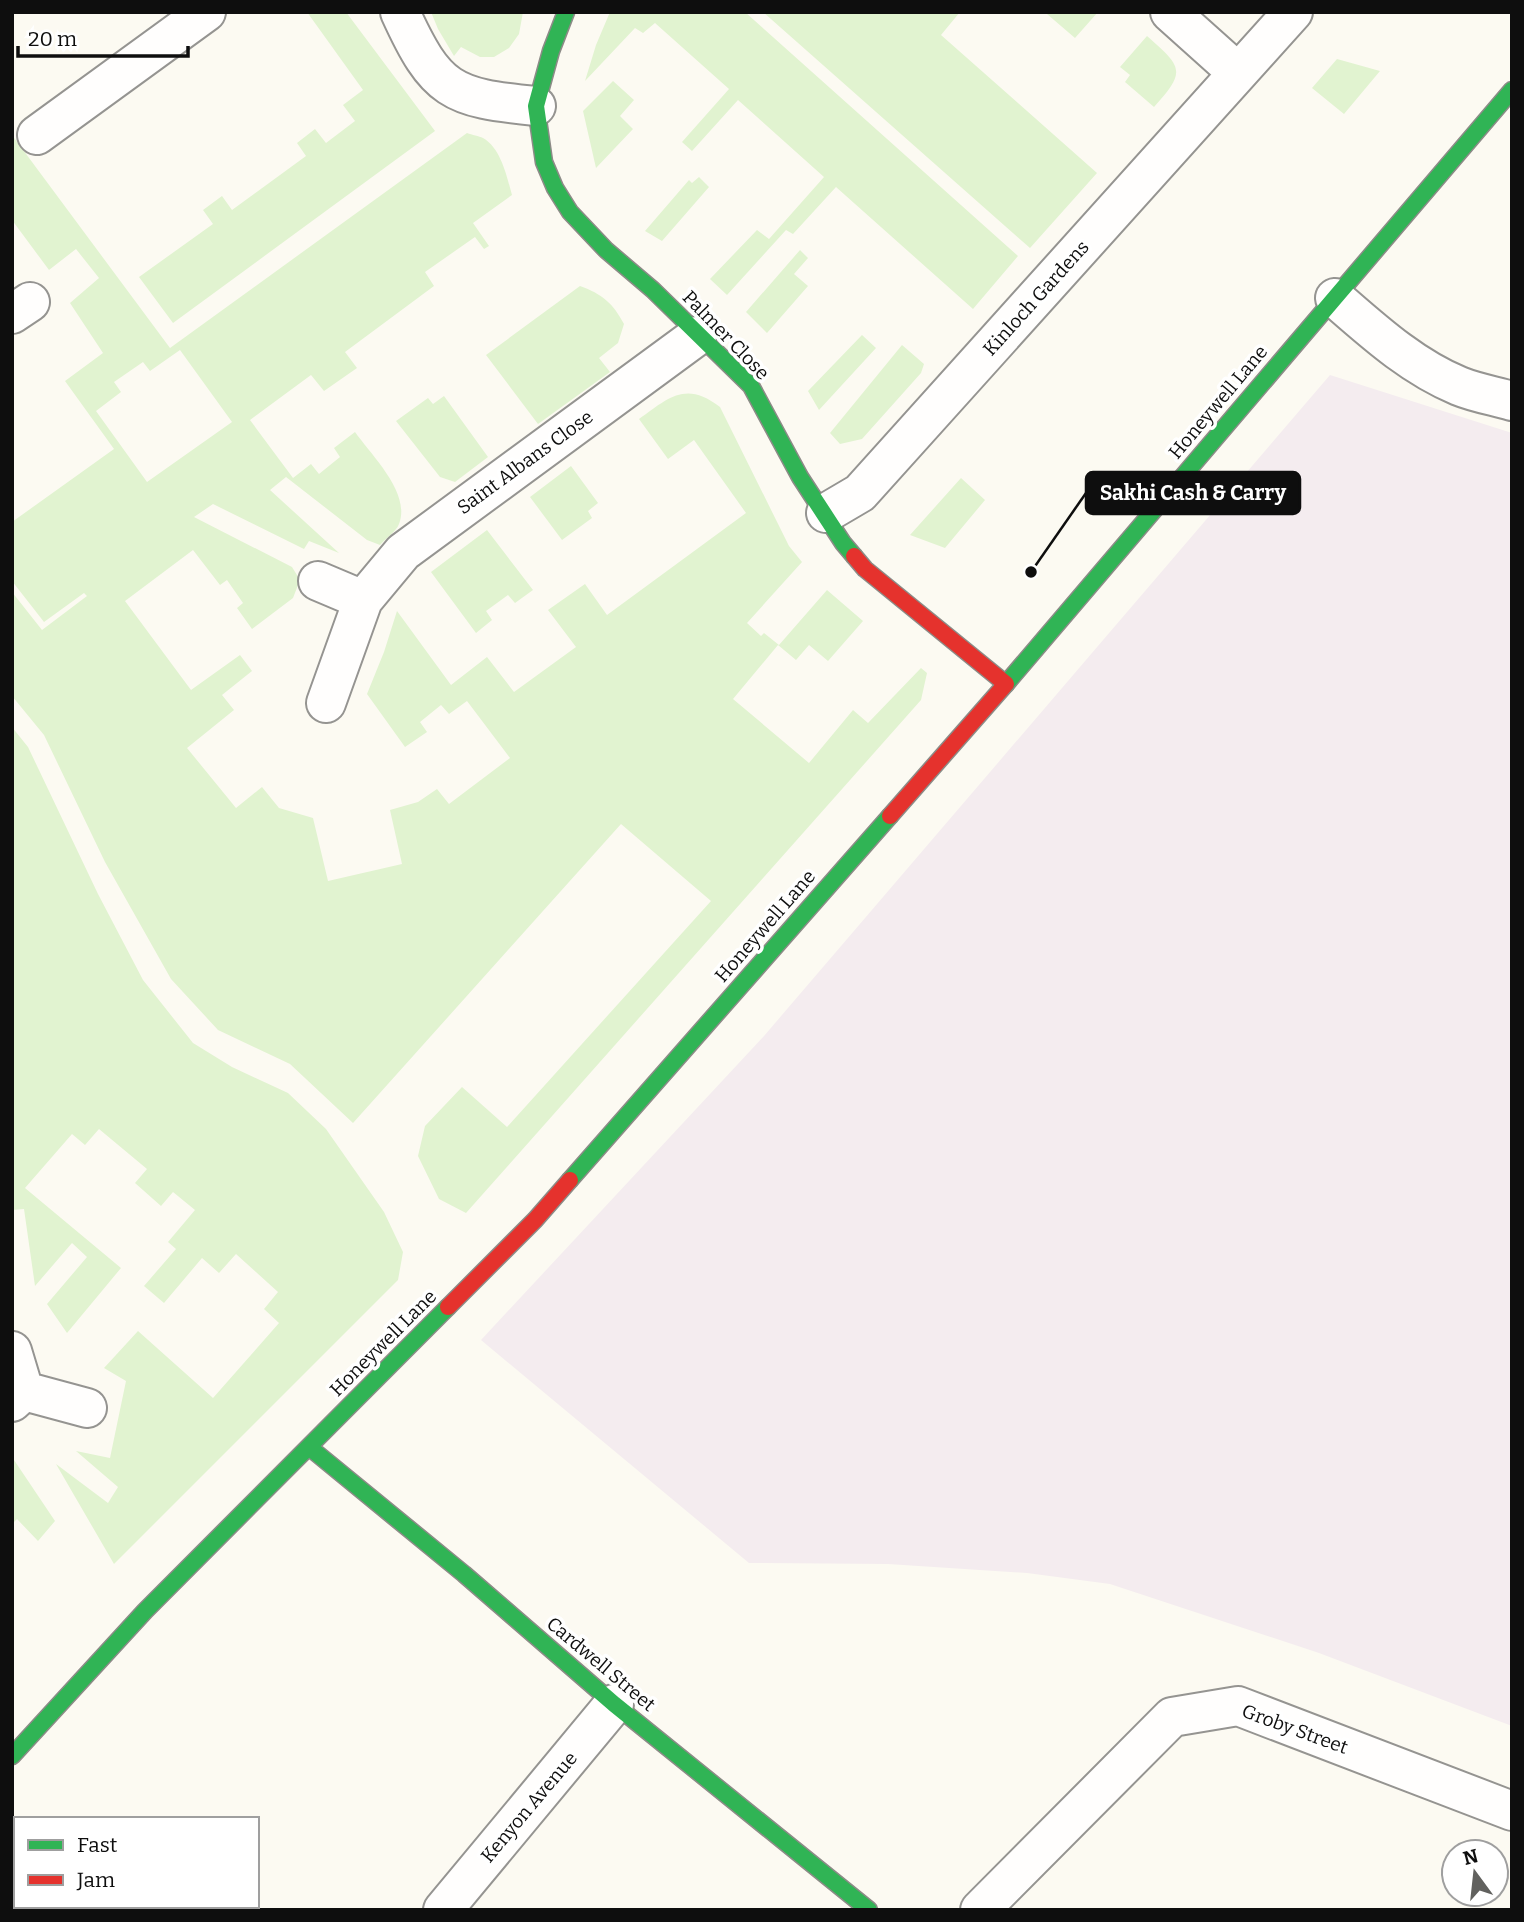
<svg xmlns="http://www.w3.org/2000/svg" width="1524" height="1922" viewBox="0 0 1524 1922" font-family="Bitter,serif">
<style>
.industrial{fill:#f4ecef}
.green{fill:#e1f3d0;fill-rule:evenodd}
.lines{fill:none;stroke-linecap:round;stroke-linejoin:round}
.street-casing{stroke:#959491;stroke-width:42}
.fast-casing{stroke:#8c8b87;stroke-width:19}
.jam-casing{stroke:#8c8b87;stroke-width:19}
.street{stroke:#fffefd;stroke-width:38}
.fast{stroke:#30b455;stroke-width:16}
.jam{stroke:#e5322d;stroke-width:16}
.labels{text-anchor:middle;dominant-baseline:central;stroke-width:7;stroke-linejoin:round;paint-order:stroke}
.street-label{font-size:19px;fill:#0e0e0e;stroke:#fff}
.leader{fill:none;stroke:#0e0e0e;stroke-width:2.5}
.callout-dot{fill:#0e0e0e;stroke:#fff;stroke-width:2.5}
.callout{fill:#0e0e0e;stroke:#0e0e0e;stroke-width:2.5}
.callout-label{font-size:21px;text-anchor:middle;font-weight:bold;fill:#fff}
</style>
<rect width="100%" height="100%" fill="#fcfaf2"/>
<path class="industrial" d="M 1330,375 L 1512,433 L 1512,1726 L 1319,1653 L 1110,1584 L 1027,1573 L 888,1564 L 749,1563 L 481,1340 L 764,1036 Z"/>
<path class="green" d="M 307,12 L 346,12 L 435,131 L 173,323 L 139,277 L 213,224 L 203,210 L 222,196 L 232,210 L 306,156 L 297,143 L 315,129 L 326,143 L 355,121 L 343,105 L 363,90 Z
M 431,12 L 523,12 L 519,34 L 509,48 L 494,57 L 480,57 L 461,47 L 454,56 L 438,29 Z
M 610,12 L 745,12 L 1018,256 L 973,309 L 836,187 L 793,234 L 786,230 L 727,295 L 710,279 L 757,230 L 769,239 L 824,177 L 738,100 L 692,151 L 682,142 L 729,89 L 655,23 L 643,33 L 635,28 L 585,81 L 596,45 Z
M 763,12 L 960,12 L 941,35 L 1097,173 L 1030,248 Z
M 1048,12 L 1098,12 L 1075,38 L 1047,14 Z
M 1147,36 C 1182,67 1187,71 1154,107 L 1125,82 L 1130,75 L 1120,67 Z
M 1337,59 L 1380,71 L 1344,114 L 1312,88 Z
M 613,81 L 634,100 L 620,116 L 633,129 L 596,168 L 583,111 Z
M 467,133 C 472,135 479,136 483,138 C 501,148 507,177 512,195 L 473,223 L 489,246 L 484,249 L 475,237 L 425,272 L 434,286 L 345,352 L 357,368 L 324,391 L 311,375 L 250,420 L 293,478 L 311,464 L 319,474 L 340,457 L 334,448 L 355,432 C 372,456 411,493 399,524 C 396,532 385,539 380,545 L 367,540 L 286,477 L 270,490 L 339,553 L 309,541 L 304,549 L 213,504 L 194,517 L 292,567 L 300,580 L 293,598 L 252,629 L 237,608 L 243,603 L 227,580 L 220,585 L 193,550 L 125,601 L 191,690 L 240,655 L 252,671 L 222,695 L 234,710 L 187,748 L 236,808 L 262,787 L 279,808 L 313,818 L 328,881 L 402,864 L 390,810 L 418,802 L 437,789 L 449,804 L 510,758 L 467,701 L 449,714 L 441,705 L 420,722 L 427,732 L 405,747 L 367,694 L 384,652 L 397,611 L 451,685 L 487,657 L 514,692 L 576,647 L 548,610 L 585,584 L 607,615 L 746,513 L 694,440 L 668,459 L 639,419 C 668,398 686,380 720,407 L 789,546 L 802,562 L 747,623 L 761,636 L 764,633 L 779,645 L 827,590 L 863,621 L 828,661 L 809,645 L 796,660 L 778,645 L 733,699 L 809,763 L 853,710 L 868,723 L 921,668 L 927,673 L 921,700 L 466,1213 L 439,1199 L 418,1156 L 425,1126 L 462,1087 L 507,1127 L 711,901 L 621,824 L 353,1123 L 290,1064 L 218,1030 L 171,979 L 105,862 L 44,735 L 12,696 L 12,592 L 42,630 L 87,596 L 84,593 L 44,622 L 12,581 L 12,522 L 114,449 L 65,381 L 103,353 L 70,303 L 99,278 L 76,249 L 49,270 L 12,220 L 12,135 L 170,348 ZM 180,350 L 232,422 L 147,482 L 96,411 L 121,392 L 114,382 L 143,362 L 150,371 Z
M 699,177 L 709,187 L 662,241 L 645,231 L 689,180 L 692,183 Z
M 800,250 L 808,258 L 794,274 L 808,286 L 767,333 L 746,312 Z
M 580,286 C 602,294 613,303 624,324 L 618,343 L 599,358 L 610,372 L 538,424 L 486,355 Z
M 862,335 L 876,348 L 819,410 L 808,391 Z
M 902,345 L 924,364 L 921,373 L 862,439 L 840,444 L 830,433 Z
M 444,396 L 488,457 L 455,482 L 440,477 L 396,421 L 428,398 L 433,404 Z
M 571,466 L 598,503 L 588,511 L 592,518 L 562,540 L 530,497 Z
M 961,478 L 985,500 L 945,548 L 910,535 Z
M 487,530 L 533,590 L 515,603 L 508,595 L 486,611 L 492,620 L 476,633 L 431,572 Z
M 12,727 L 28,747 L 98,894 L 143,980 L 193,1043 L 232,1067 L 288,1093 L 326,1129 L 384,1212 L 403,1252 L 398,1280 L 114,1564 L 56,1464 L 108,1503 L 118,1487 L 76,1451 L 110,1458 L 126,1381 L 104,1368 L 138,1331 L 213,1398 L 279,1323 L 264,1309 L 278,1292 L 236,1254 L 219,1273 L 202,1258 L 164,1303 L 144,1286 L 176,1249 L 168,1242 L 195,1210 L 173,1192 L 161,1206 L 135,1183 L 147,1169 L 99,1129 L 85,1145 L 72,1134 L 25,1188 L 121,1268 L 67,1333 L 47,1304 L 87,1257 L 72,1243 L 35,1286 L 24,1209 L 12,1210 Z
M 12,1457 L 55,1521 L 38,1541 L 17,1519 L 12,1524 Z"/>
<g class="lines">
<g class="street-casing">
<path id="street" d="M 400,12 C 436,91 451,98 536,106
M 1170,12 L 1238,73
M 37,135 L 206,12
M 1335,298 C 1373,331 1411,366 1459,386 C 1476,393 1495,396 1512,401
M 12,314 L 30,302
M 826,513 L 860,493 L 1293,12
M 318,581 L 363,600
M 326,703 L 363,600 L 403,552 L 697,336
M 12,1351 L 24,1391
M 12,1402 L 24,1391 L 87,1408
M 443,1910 L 614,1704
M 980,1910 L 1172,1717 L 1238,1706 L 1512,1811"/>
</g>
<g class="fast-casing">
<path id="fast" d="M 566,12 L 551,51 L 536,106 L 544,162 L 555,188 L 570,212 L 606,250 L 653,290 L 751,386 L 800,477 L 843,543 L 854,556
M 1005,685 L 1512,90
M 570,1180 L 890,816
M 309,1447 L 464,1574 L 614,1704 L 869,1910
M 12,1756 L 145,1611 L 448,1307"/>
</g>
<g class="jam-casing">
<path id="jam" d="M 854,556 L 865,569 L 1006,684
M 890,816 L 1005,685
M 448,1307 L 535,1220 L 570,1180"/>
</g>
<use href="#street" class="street"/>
<use href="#fast" class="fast"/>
<use href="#jam" class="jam"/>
</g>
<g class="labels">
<g class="street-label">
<text transform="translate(1036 298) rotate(-48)">Kinloch Gardens</text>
<text transform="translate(726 335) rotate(46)">Palmer Close</text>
<text transform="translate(1218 402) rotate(-50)">Honeywell Lane</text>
<text transform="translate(525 462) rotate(-36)">Saint Albans Close</text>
<text transform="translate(765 926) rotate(-49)">Honeywell Lane</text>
<text transform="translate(383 1343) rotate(-45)">Honeywell Lane</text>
<text transform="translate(601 1664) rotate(40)">Cardwell Street</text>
<text transform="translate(1295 1729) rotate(20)">Groby Street</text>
<text transform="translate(529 1807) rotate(-50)">Kenyon Avenue</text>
</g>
</g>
<path class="leader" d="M1031 572L1086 493"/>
<circle class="callout-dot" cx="1031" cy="572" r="7"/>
<rect class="callout" x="1086" y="472" width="214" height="42" rx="7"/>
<g class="callout-label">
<text x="1193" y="500">Sakhi Cash &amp; Carry</text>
</g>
<rect width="1524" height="1922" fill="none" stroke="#0e0e0e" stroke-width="28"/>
<rect x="14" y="1817" width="245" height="91" fill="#ffffff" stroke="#9f9f9f" stroke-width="2"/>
<rect x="28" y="1840" width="35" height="10" fill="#30b455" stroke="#9f9f9f" stroke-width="2"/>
<text x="77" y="1852" font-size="21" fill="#0e0e0e">Fast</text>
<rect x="28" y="1875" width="35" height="10" fill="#e5322d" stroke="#9f9f9f" stroke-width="2"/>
<text x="77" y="1887" font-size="21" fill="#0e0e0e">Jam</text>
<g transform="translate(1475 1873) rotate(345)"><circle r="33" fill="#ffffff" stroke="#9f9f9f" stroke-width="2"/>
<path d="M0-5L12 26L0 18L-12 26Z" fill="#61615e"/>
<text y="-10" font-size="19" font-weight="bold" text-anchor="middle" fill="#0e0e0e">N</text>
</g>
<path d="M18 46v10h170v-10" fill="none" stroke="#0e0e0e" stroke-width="3.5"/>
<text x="28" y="46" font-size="21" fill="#0e0e0e" stroke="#ffffff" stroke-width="5" paint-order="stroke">20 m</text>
</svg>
